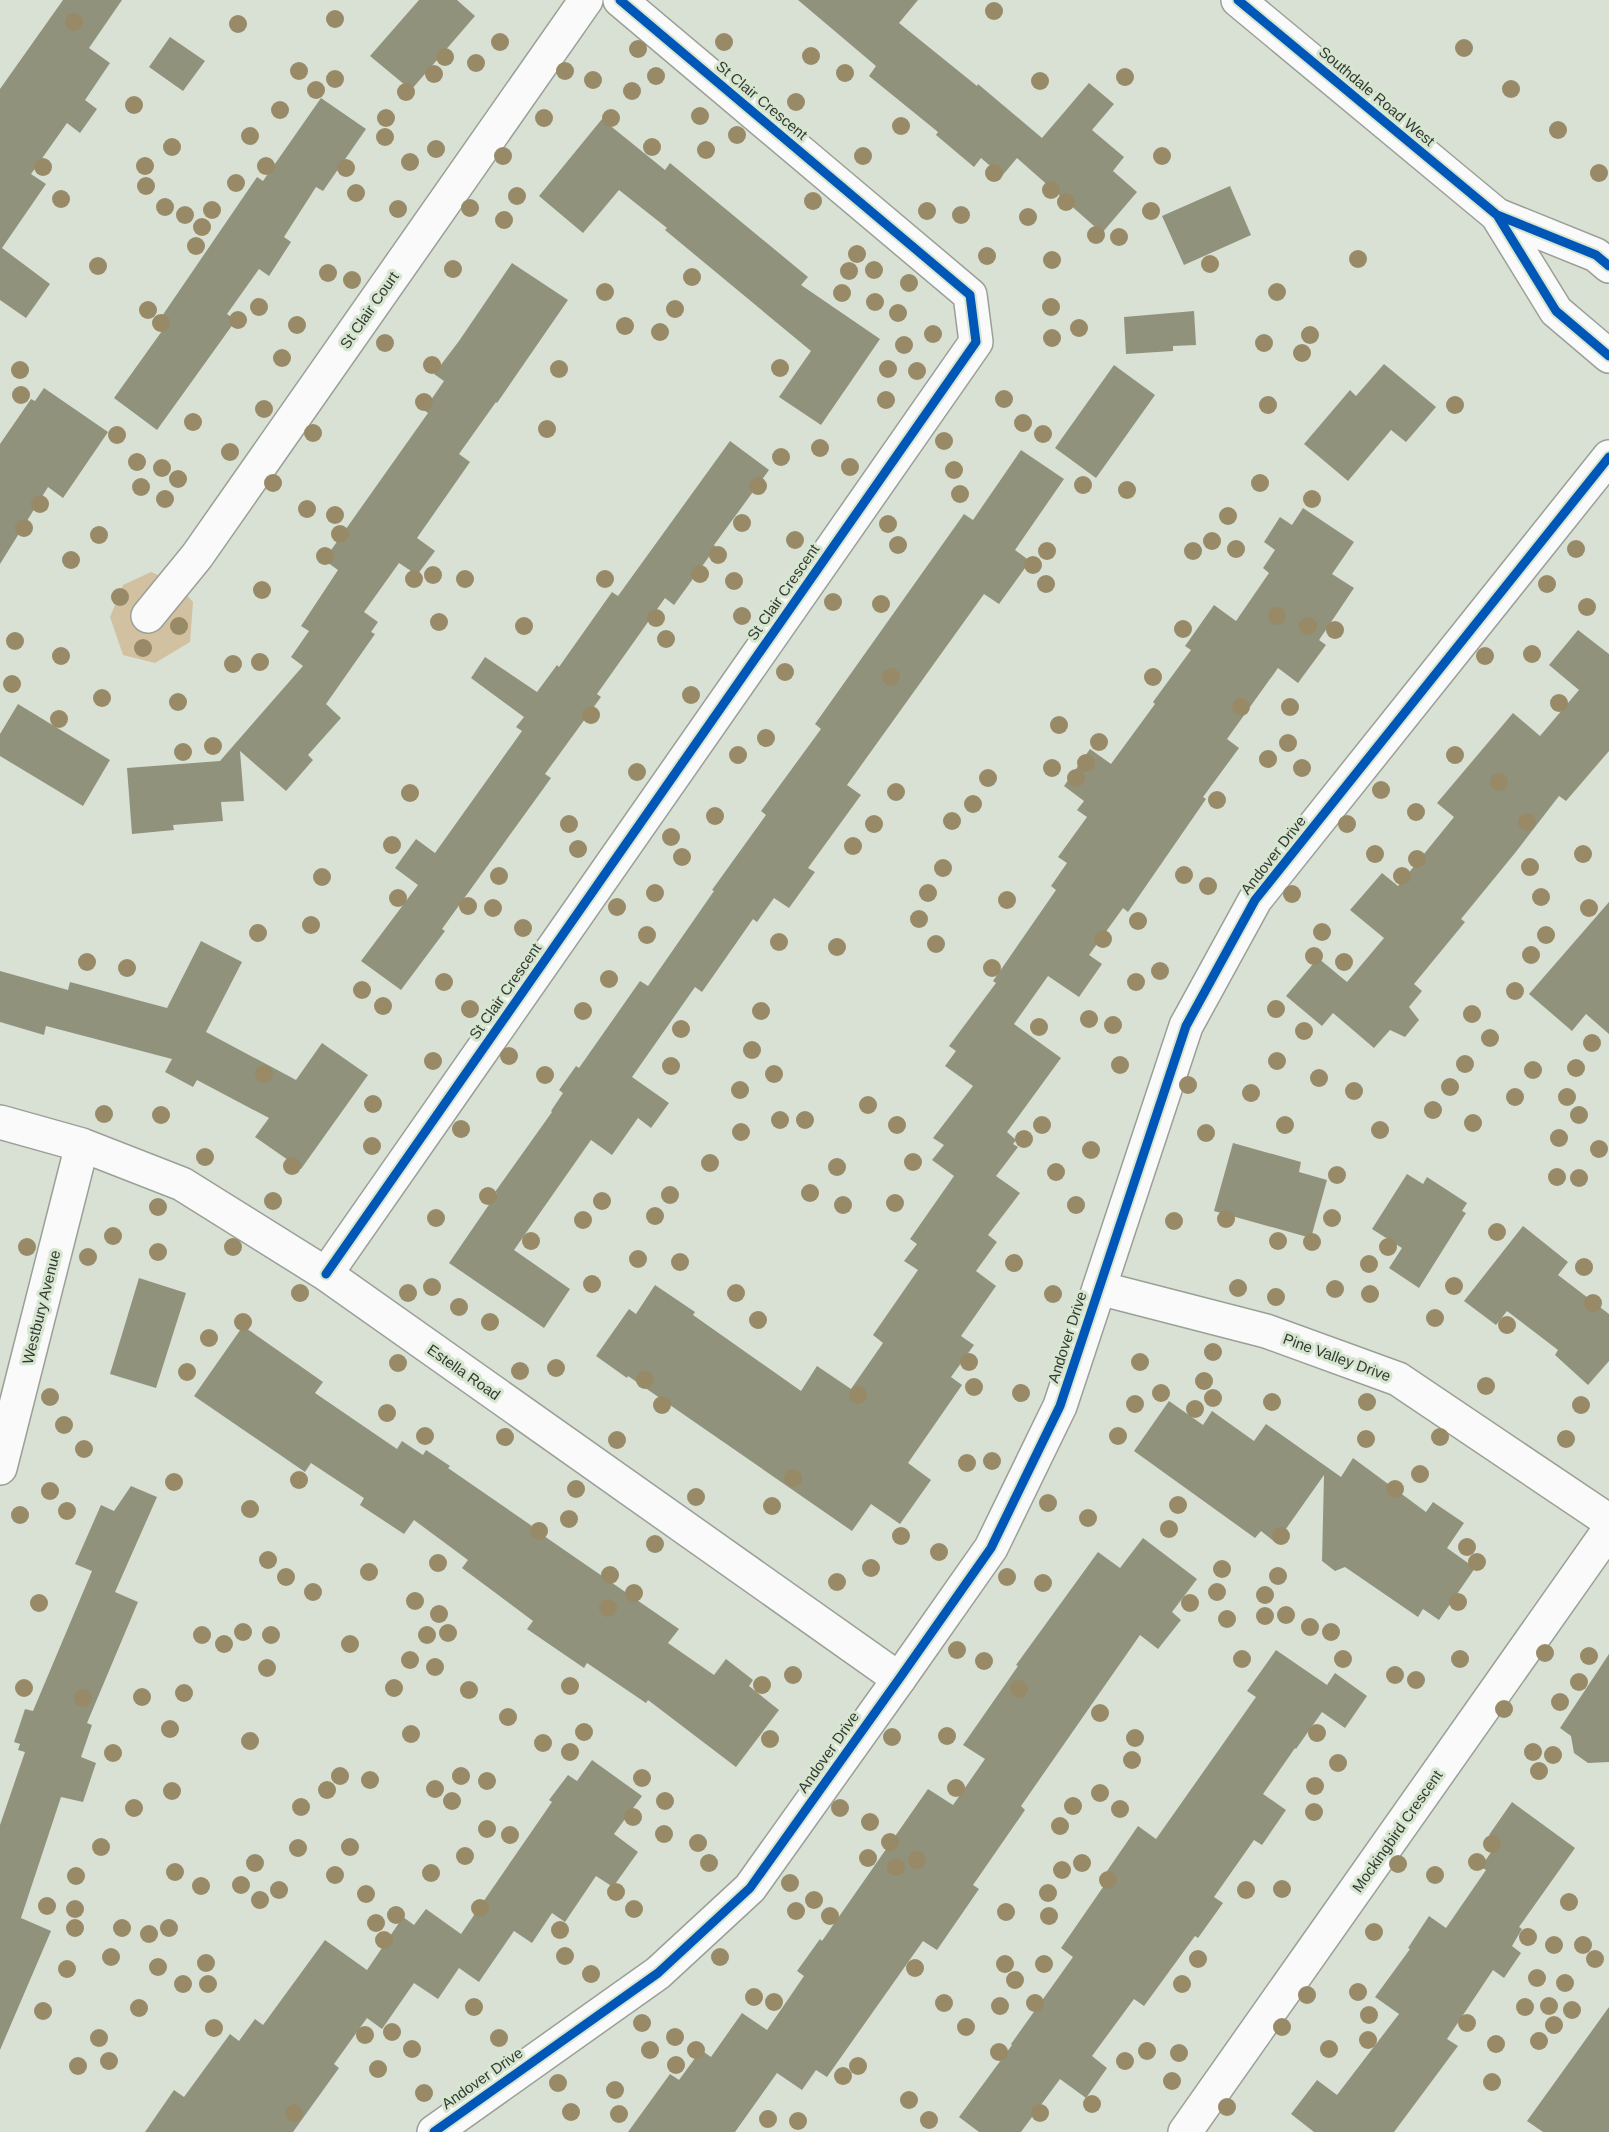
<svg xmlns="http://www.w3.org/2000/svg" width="1609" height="2132" viewBox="0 0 1609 2132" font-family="Arial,sans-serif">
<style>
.green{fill:#d1c1a1}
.building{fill:#90927c}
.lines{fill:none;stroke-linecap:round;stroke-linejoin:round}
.minor-casing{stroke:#9aa097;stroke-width:36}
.tertiary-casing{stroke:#9aa097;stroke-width:36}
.secondary-casing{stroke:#9aa097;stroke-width:36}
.minor{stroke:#f9faf9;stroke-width:33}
.tertiary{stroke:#f9faf9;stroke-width:33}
.secondary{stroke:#f9faf9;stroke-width:33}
.cycleway-casing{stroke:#d7e6d0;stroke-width:13}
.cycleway{stroke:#0057b8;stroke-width:9}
.tree{fill:#988a67}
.labels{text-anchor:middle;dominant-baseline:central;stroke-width:6;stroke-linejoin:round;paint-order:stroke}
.street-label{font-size:15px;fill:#343a31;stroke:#d7e6d0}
</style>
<rect width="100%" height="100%" fill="#d9e1d5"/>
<path class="green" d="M 151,572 L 176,583 L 193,602 L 190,642 L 155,663 L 123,655 L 110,617 L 123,585 Z"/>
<path class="building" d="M 63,0 L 122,0 L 89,48 L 110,63 L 85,100 L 97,109 L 80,133 L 67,123 L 31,174 L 46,184 L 2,248 L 50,284 L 26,318 L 0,300 L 0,89 Z
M 419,0 L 457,0 L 475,16 L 411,90 L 370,56 Z
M 798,0 L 918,0 L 899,23 L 977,86 L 978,84 L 1042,138 L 1089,83 L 1114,104 L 1092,130 L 1124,157 L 1113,171 L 1137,192 L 1102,233 L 1017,158 L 1002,176 L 981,158 L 974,167 L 936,135 L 938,132 L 869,76 L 876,66 Z
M 170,37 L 205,61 L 183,91 L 149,67 Z
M 321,98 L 366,129 L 323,191 L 316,187 L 284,237 L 291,242 L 269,276 L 259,269 L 227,314 L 236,320 L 157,430 L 114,398 L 167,324 L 160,319 L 257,177 L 263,181 Z
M 602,119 L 665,170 L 670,163 L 808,277 L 801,285 L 880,339 L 821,425 L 779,397 L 811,351 L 665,230 L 667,228 L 619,190 L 583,233 L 539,196 Z
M 1230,186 L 1251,235 L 1184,265 L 1162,216 Z
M 512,263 L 568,300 L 497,403 L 496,402 L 459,454 L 470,462 L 417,538 L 435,551 L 417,575 L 399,563 L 364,612 L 378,622 L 371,632 L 375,634 L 326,704 L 341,718 L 308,755 L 313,760 L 286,791 L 240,751 L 244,801 L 221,802 L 223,821 L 173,825 L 174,830 L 132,834 L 127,768 L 220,761 L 303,666 L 291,657 L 309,631 L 301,626 L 338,570 L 324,560 L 428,413 L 424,410 L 444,381 L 434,374 L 459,341 Z
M 1194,311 L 1196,345 L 1173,346 L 1173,351 L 1126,354 L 1124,317 Z
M 1384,364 L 1436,407 L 1406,442 L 1391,430 L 1348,481 L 1304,444 L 1350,390 L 1356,396 Z
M 1114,365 L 1155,395 L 1096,478 L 1055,448 Z
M 44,388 L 108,432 L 63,498 L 48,487 L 0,564 L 0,444 L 31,399 L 35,401 Z
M 730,441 L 769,470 L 714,545 L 716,547 L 674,605 L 665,598 L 597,694 L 601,697 L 545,774 L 551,778 L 442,929 L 445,931 L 401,990 L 361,961 L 418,885 L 395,868 L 416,839 L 435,853 L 522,731 L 516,727 L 524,717 L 471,678 L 485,657 L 537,692 L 557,665 L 559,667 L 612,592 L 618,596 Z
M 1021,450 L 1064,479 L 1015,550 L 1030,561 L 999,604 L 984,594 L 847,785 L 861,795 L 808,868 L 815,872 L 789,908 L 774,898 L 757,922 L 753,919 L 702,992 L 695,987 L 632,1077 L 669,1103 L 651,1128 L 638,1118 L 612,1155 L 591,1140 L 514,1250 L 570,1289 L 544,1328 L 449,1263 L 497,1193 L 495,1192 L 552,1112 L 551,1111 L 563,1093 L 559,1090 L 576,1066 L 579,1068 L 640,981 L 648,986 L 714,891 L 712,890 L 766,815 L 761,811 L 821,729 L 815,724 L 964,514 L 973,520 Z
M 1303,508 L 1354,542 L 1332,574 L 1354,588 L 1319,640 L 1326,645 L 1298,683 L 1278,668 L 1227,739 L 1239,748 L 1203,797 L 1206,799 L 1128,912 L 1123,908 L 1089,955 L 1102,964 L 1079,997 L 1048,976 L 1014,1024 L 1061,1058 L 1007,1132 L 1016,1140 L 1013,1144 L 1018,1147 L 996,1176 L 1020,1193 L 988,1235 L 997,1242 L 976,1271 L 996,1286 L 961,1336 L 974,1345 L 951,1377 L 962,1385 L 908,1463 L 931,1480 L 900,1524 L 871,1504 L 852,1531 L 628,1376 L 627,1378 L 596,1356 L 629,1309 L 636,1314 L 655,1285 L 695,1312 L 693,1315 L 801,1391 L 817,1366 L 851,1389 L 883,1343 L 873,1335 L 918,1270 L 904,1261 L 917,1244 L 910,1239 L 954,1176 L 932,1160 L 944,1145 L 933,1138 L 973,1086 L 945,1066 L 956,1051 L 949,1046 L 996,983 L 993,981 L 1056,890 L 1051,886 L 1067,863 L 1058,857 L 1087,817 L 1077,810 L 1084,801 L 1064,786 L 1090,749 L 1111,764 L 1155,704 L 1153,702 L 1191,650 L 1185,646 L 1214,605 L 1236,621 L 1269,573 L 1263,568 L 1275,550 L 1264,542 L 1280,517 L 1292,525 Z
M 1578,630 L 1609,654 L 1609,751 L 1566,801 L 1559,796 L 1515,853 L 1461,919 L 1465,922 L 1414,984 L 1422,991 L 1409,1007 L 1419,1020 L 1405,1037 L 1390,1030 L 1374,1048 L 1333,1013 L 1322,1026 L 1286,996 L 1318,958 L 1347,982 L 1384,938 L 1350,910 L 1382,873 L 1398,886 L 1454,817 L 1437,803 L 1513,713 L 1540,736 L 1579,690 L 1549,665 Z
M 18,704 L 110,760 L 83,806 L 0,756 L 0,734 Z
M 1609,902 L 1609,1034 L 1586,1014 L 1572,1031 L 1529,994 Z
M 201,941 L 242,962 L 206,1032 L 296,1080 L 322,1043 L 368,1075 L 301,1169 L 255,1137 L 269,1118 L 197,1080 L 193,1087 L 165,1072 L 172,1059 L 46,1026 L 44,1035 L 0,1022 L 0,971 L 68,990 L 70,982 L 167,1008 Z
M 1233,1143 L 1301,1162 L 1299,1172 L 1327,1180 L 1311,1238 L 1214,1211 Z
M 1407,1174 L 1423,1184 L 1427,1177 L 1467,1203 L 1462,1211 L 1466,1213 L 1419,1288 L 1389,1268 L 1402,1248 L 1372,1229 Z
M 1523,1226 L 1568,1262 L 1558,1275 L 1609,1314 L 1609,1361 L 1588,1385 L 1555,1355 L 1558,1350 L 1507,1311 L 1496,1325 L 1464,1301 Z
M 139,1278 L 186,1293 L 156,1388 L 110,1374 Z
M 243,1326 L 323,1382 L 315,1393 L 397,1449 L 402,1441 L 423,1455 L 426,1450 L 450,1466 L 448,1468 L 532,1526 L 531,1527 L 679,1629 L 668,1643 L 714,1675 L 726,1659 L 753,1680 L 749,1686 L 779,1710 L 736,1767 L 648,1700 L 646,1703 L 587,1663 L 584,1668 L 527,1629 L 533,1621 L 462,1568 L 468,1560 L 414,1520 L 404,1534 L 360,1505 L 364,1498 L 311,1463 L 305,1472 L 194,1396 Z
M 1169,1401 L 1203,1425 L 1212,1411 L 1254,1441 L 1266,1424 L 1341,1477 L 1353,1458 L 1426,1512 L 1433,1502 L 1464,1523 L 1447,1548 L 1475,1568 L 1439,1620 L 1423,1609 L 1418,1617 L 1345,1567 L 1335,1571 L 1322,1561 L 1324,1475 L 1276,1543 L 1261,1531 L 1255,1538 L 1134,1451 Z
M 131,1486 L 157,1497 L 115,1592 L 138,1602 L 87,1723 L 92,1725 L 81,1757 L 96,1763 L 83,1802 L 61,1797 L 21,1918 L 51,1931 L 0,2050 L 0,1825 L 25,1752 L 18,1750 L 20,1744 L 14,1742 L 25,1709 L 33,1711 L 92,1571 L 75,1564 L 101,1505 L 114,1511 Z
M 1143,1538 L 1197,1579 L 1172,1612 L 1181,1620 L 1158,1649 L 1140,1635 L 1021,1806 L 1025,1810 L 973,1885 L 979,1889 L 937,1950 L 923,1941 L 827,2077 L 816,2070 L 802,2090 L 777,2073 L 735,2132 L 628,2132 L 670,2074 L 679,2080 L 701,2050 L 711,2057 L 742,2013 L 767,2030 L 804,1976 L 797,1971 L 820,1939 L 822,1941 L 928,1789 L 953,1805 L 985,1759 L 963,1745 L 1018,1666 L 1016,1665 L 1098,1552 L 1120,1568 Z
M 1276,1650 L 1327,1685 L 1335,1673 L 1367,1696 L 1345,1728 L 1322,1712 L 1296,1749 L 1295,1748 L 1263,1794 L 1286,1810 L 1262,1845 L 1254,1840 L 1214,1897 L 1223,1903 L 1198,1938 L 1195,1936 L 1144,2006 L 1134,1999 L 1092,2056 L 1107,2068 L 1086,2098 L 1060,2079 L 1021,2132 L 979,2132 L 959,2117 L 1012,2045 L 1011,2044 L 1073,1957 L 1061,1948 L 1110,1877 L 1105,1874 L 1138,1826 L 1156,1839 L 1256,1697 L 1247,1691 Z
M 1609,1654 L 1609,1762 L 1588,1763 L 1574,1753 L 1571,1736 L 1560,1728 Z
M 592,1760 L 642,1796 L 614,1834 L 638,1852 L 613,1887 L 596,1876 L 565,1922 L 552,1913 L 532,1943 L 514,1931 L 479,1982 L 459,1968 L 438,1999 L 414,1983 L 382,2029 L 367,2018 L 334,2064 L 339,2068 L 293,2132 L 145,2132 L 174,2090 L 184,2097 L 230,2034 L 239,2041 L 255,2019 L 263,2025 L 325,1940 L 367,1970 L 403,1917 L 414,1925 L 426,1909 L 461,1934 L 552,1802 L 549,1800 L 568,1775 L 577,1781 Z
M 1512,1802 L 1575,1848 L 1519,1927 L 1522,1929 L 1512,1946 L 1521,1953 L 1504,1978 L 1493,1970 L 1447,2039 L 1458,2046 L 1394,2132 L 1314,2132 L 1291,2114 L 1317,2080 L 1337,2095 L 1399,2014 L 1375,1997 L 1410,1949 L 1408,1948 L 1429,1916 L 1446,1928 L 1486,1870 L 1481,1867 L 1498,1842 L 1489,1835 Z
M 1609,2007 L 1609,2132 L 1543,2132 L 1527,2121 Z"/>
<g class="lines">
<g class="minor-casing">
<path id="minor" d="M 148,616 L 197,556 L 586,0
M 0,1122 L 82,1145 L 182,1184 L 326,1274 L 899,1679
M 326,1274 L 976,342 L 970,295 L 620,0
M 0,1468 L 82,1145
M 1185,2132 L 1609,1530"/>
</g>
<g class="tertiary-casing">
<path id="tertiary" d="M 1099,1288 L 1266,1331 L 1398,1379 L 1609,1521
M 434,2132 L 658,1973 L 750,1888 L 899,1679 L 991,1548 L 1060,1406 L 1186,1026 L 1255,900 L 1609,457"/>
</g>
<g class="secondary-casing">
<path id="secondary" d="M 1238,0 L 1497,215 L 1596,255 L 1609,266
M 1497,215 L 1556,311 L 1609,356"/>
</g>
<use href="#minor" class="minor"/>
<use href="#tertiary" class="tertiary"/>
<use href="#secondary" class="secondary"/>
<g class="cycleway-casing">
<path id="cycleway" d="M 1238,0 L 1497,215 L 1596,255 L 1609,266
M 1497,215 L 1556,311 L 1609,356
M 326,1274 L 976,342 L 970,295 L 620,0
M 434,2132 L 658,1973 L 750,1888 L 899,1679 L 991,1548 L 1060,1406 L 1186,1026 L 1255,900 L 1609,457"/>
</g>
<use href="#cycleway" class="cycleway"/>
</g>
<g class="tree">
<circle cx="994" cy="11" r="9"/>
<circle cx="335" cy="19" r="9"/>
<circle cx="74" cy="22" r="9"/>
<circle cx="238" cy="24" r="9"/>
<circle cx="500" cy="42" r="9"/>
<circle cx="724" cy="42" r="9"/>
<circle cx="1464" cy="48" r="9"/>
<circle cx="638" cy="49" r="9"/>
<circle cx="811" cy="56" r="9"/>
<circle cx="445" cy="57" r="9"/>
<circle cx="476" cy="63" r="9"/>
<circle cx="299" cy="71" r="9"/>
<circle cx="565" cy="71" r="9"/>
<circle cx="845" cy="73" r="9"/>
<circle cx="434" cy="74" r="9"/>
<circle cx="656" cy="76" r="9"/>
<circle cx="1125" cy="77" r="9"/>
<circle cx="335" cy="79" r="9"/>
<circle cx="593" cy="80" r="9"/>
<circle cx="1040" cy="81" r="9"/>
<circle cx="1511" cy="89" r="9"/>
<circle cx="316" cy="90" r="9"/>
<circle cx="632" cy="91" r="9"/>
<circle cx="406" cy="92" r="9"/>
<circle cx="796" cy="102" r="9"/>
<circle cx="134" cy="105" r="9"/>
<circle cx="280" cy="110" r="9"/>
<circle cx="700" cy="116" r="9"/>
<circle cx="386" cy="118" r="9"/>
<circle cx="544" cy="118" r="9"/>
<circle cx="611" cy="118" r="9"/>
<circle cx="901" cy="126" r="9"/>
<circle cx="1558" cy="130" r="9"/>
<circle cx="737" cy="135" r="9"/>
<circle cx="250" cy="136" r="9"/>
<circle cx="385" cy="137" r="9"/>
<circle cx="172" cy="147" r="9"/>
<circle cx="652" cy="147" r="9"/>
<circle cx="436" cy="149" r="9"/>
<circle cx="706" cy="150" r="9"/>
<circle cx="503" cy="156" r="9"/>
<circle cx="863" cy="156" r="9"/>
<circle cx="1162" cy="156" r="9"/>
<circle cx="410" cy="162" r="9"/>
<circle cx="145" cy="166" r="9"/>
<circle cx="266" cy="166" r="9"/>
<circle cx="43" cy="167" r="9"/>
<circle cx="346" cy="168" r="9"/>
<circle cx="994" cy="173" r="9"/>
<circle cx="1599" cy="173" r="9"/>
<circle cx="236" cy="183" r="9"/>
<circle cx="146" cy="186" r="9"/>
<circle cx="1051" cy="190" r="9"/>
<circle cx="356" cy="193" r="9"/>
<circle cx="517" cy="196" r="9"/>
<circle cx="61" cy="199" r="9"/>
<circle cx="813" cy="201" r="9"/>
<circle cx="1066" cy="202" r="9"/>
<circle cx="165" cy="207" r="9"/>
<circle cx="470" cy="208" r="9"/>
<circle cx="398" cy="209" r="9"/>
<circle cx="212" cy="210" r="9"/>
<circle cx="927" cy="211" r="9"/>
<circle cx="1151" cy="211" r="9"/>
<circle cx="185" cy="215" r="9"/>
<circle cx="961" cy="215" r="9"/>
<circle cx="1028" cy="217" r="9"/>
<circle cx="504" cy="220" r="9"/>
<circle cx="202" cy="227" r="9"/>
<circle cx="1096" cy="235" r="9"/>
<circle cx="1119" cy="237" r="9"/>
<circle cx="196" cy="246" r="9"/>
<circle cx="857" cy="254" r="9"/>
<circle cx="987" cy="256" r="9"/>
<circle cx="1358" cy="259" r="9"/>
<circle cx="1052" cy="260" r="9"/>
<circle cx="1210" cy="264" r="9"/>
<circle cx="98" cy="266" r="9"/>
<circle cx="453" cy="269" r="9"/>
<circle cx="874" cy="270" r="9"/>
<circle cx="849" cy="271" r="9"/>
<circle cx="328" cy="273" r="9"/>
<circle cx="692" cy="277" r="9"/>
<circle cx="352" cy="280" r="9"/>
<circle cx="909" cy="283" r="9"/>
<circle cx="605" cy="292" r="9"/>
<circle cx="1277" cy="292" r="9"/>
<circle cx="842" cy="293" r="9"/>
<circle cx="875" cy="302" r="9"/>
<circle cx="259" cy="307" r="9"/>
<circle cx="1051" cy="307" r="9"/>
<circle cx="675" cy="309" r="9"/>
<circle cx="148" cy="310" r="9"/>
<circle cx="898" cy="313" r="9"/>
<circle cx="238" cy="320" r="9"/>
<circle cx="161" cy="323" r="9"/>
<circle cx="297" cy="325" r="9"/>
<circle cx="625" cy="326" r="9"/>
<circle cx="1079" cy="328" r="9"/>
<circle cx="660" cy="332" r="9"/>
<circle cx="933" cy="334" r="9"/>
<circle cx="1310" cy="335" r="9"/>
<circle cx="1052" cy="338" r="9"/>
<circle cx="385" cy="343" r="9"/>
<circle cx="1264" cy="343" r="9"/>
<circle cx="904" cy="345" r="9"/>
<circle cx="1302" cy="353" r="9"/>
<circle cx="282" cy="358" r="9"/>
<circle cx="432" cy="365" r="9"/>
<circle cx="780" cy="368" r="9"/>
<circle cx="559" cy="369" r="9"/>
<circle cx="888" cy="369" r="9"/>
<circle cx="20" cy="370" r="9"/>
<circle cx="917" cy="371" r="9"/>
<circle cx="21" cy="395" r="9"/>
<circle cx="1004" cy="399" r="9"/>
<circle cx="886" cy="400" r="9"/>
<circle cx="424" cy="402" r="9"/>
<circle cx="1268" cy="405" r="9"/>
<circle cx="1455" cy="405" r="9"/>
<circle cx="264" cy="409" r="9"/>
<circle cx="193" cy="422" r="9"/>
<circle cx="1023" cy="423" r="9"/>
<circle cx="547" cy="429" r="9"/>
<circle cx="313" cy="433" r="9"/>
<circle cx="1043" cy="434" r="9"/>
<circle cx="117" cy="435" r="9"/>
<circle cx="944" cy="441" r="9"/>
<circle cx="820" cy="448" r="9"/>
<circle cx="230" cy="452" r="9"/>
<circle cx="781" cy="457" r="9"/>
<circle cx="137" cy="462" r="9"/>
<circle cx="850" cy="467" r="9"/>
<circle cx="162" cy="468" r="9"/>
<circle cx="954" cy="470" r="9"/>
<circle cx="178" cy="479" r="9"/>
<circle cx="273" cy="483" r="9"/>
<circle cx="1260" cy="483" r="9"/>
<circle cx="1083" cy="485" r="9"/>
<circle cx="758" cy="486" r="9"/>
<circle cx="141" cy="487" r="9"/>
<circle cx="1127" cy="490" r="9"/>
<circle cx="960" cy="494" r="9"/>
<circle cx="165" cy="499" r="9"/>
<circle cx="1312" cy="499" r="9"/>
<circle cx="40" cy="504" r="9"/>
<circle cx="307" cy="509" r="9"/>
<circle cx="335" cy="515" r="9"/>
<circle cx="1228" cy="516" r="9"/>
<circle cx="742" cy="523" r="9"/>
<circle cx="888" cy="524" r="9"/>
<circle cx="24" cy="528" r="9"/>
<circle cx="340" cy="534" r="9"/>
<circle cx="99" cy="535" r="9"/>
<circle cx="795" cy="540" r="9"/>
<circle cx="1212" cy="541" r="9"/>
<circle cx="898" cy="545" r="9"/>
<circle cx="1236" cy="549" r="9"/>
<circle cx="1576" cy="549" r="9"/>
<circle cx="1047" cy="551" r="9"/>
<circle cx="1193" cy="551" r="9"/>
<circle cx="718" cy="555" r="9"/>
<circle cx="325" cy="556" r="9"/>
<circle cx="71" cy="560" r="9"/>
<circle cx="1033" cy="565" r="9"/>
<circle cx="700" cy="574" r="9"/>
<circle cx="433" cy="575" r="9"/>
<circle cx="414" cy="579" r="9"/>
<circle cx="465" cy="579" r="9"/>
<circle cx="605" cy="579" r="9"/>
<circle cx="734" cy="581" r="9"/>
<circle cx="1046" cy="584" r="9"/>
<circle cx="1547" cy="584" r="9"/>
<circle cx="262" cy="590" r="9"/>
<circle cx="120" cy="597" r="9"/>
<circle cx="833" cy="602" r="9"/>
<circle cx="881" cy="604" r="9"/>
<circle cx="1587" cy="607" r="9"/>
<circle cx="742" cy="616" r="9"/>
<circle cx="1277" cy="616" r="9"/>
<circle cx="656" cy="618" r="9"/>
<circle cx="439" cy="622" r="9"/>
<circle cx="179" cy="626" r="9"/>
<circle cx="524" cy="626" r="9"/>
<circle cx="1308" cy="626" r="9"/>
<circle cx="1183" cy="629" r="9"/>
<circle cx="1335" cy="630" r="9"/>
<circle cx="666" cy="639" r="9"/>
<circle cx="15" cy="641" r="9"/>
<circle cx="143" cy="648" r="9"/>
<circle cx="1532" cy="654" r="9"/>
<circle cx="61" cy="656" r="9"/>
<circle cx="1485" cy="656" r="9"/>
<circle cx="260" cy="662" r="9"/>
<circle cx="233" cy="664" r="9"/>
<circle cx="785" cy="672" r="9"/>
<circle cx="891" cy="677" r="9"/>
<circle cx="1153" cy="677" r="9"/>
<circle cx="12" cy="684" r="9"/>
<circle cx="691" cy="695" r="9"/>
<circle cx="102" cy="698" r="9"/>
<circle cx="178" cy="702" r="9"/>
<circle cx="1559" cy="703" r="9"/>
<circle cx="1241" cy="707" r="9"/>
<circle cx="1290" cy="707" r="9"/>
<circle cx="591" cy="715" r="9"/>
<circle cx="59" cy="719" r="9"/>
<circle cx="1059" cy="725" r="9"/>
<circle cx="766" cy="738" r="9"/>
<circle cx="1099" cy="742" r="9"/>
<circle cx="1288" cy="743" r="9"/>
<circle cx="213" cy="746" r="9"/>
<circle cx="183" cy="752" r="9"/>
<circle cx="738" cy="755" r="9"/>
<circle cx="1455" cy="755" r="9"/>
<circle cx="1268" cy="759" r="9"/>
<circle cx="1086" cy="763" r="9"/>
<circle cx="1052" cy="768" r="9"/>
<circle cx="1302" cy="768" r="9"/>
<circle cx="637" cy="772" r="9"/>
<circle cx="988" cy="778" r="9"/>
<circle cx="1076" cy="778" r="9"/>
<circle cx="1499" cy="782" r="9"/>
<circle cx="1381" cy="790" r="9"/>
<circle cx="896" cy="792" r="9"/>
<circle cx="410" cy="793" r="9"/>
<circle cx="1217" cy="800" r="9"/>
<circle cx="973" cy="804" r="9"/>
<circle cx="1416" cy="812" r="9"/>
<circle cx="715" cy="816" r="9"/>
<circle cx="952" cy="821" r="9"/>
<circle cx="1527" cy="822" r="9"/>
<circle cx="569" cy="824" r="9"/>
<circle cx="874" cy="824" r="9"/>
<circle cx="1347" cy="824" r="9"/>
<circle cx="671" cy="837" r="9"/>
<circle cx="392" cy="845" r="9"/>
<circle cx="853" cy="846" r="9"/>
<circle cx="578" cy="849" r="9"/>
<circle cx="1375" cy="854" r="9"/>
<circle cx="1583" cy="854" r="9"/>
<circle cx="682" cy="857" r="9"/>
<circle cx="1417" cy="859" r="9"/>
<circle cx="1530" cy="867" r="9"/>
<circle cx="943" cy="868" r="9"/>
<circle cx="1184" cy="875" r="9"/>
<circle cx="499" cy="876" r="9"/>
<circle cx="1402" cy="876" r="9"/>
<circle cx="322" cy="877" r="9"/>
<circle cx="1208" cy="886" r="9"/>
<circle cx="655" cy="893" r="9"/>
<circle cx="928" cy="893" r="9"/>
<circle cx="1292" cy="894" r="9"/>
<circle cx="1541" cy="897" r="9"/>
<circle cx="398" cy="898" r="9"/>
<circle cx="1007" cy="900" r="9"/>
<circle cx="468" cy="906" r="9"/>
<circle cx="617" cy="907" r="9"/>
<circle cx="493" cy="908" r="9"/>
<circle cx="1589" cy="908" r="9"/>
<circle cx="919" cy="919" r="9"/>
<circle cx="1138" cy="921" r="9"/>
<circle cx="311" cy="925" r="9"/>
<circle cx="523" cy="928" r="9"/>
<circle cx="1322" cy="932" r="9"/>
<circle cx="258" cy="933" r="9"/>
<circle cx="647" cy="935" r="9"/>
<circle cx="1546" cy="935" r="9"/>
<circle cx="1103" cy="939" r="9"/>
<circle cx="779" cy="942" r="9"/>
<circle cx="936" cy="944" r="9"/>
<circle cx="837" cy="947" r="9"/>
<circle cx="1531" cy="955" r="9"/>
<circle cx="1314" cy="956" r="9"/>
<circle cx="87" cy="962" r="9"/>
<circle cx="1344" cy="962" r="9"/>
<circle cx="127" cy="968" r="9"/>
<circle cx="992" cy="968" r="9"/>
<circle cx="1160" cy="971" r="9"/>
<circle cx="609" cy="979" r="9"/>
<circle cx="444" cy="982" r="9"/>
<circle cx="1136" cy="982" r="9"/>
<circle cx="362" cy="990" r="9"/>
<circle cx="1515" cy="991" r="9"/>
<circle cx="383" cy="1006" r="9"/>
<circle cx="470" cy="1009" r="9"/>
<circle cx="1276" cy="1009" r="9"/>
<circle cx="583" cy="1011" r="9"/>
<circle cx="761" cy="1011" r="9"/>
<circle cx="1472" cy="1014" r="9"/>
<circle cx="1089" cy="1019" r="9"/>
<circle cx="1113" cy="1025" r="9"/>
<circle cx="1039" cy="1027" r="9"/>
<circle cx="681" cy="1029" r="9"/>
<circle cx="1304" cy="1031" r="9"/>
<circle cx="1490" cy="1038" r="9"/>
<circle cx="1592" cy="1043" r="9"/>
<circle cx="752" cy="1050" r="9"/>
<circle cx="509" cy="1056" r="9"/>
<circle cx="433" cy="1061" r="9"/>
<circle cx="1277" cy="1061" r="9"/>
<circle cx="1465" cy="1064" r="9"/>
<circle cx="1120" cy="1065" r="9"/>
<circle cx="671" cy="1066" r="9"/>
<circle cx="1576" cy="1068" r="9"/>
<circle cx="1533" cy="1070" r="9"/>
<circle cx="264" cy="1074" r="9"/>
<circle cx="774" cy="1074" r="9"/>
<circle cx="545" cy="1075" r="9"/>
<circle cx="1319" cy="1078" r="9"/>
<circle cx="1188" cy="1085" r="9"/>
<circle cx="1450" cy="1087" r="9"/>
<circle cx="740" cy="1090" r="9"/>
<circle cx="1354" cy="1091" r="9"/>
<circle cx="1251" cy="1093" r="9"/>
<circle cx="1515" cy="1097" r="9"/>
<circle cx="1567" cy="1097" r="9"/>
<circle cx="373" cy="1104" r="9"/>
<circle cx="868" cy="1105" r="9"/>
<circle cx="1433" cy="1110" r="9"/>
<circle cx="104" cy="1114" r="9"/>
<circle cx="161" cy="1115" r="9"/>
<circle cx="1579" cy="1115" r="9"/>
<circle cx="780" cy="1120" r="9"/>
<circle cx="805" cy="1120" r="9"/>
<circle cx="1473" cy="1123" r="9"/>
<circle cx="897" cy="1125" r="9"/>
<circle cx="1042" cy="1125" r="9"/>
<circle cx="1285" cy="1125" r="9"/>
<circle cx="461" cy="1129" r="9"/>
<circle cx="1380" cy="1130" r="9"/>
<circle cx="741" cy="1132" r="9"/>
<circle cx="1206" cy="1133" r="9"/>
<circle cx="1559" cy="1138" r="9"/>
<circle cx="1024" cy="1139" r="9"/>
<circle cx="372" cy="1146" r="9"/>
<circle cx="1599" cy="1149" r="9"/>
<circle cx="1091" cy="1150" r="9"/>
<circle cx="205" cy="1157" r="9"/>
<circle cx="913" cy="1162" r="9"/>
<circle cx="710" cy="1163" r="9"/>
<circle cx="292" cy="1166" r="9"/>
<circle cx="837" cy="1167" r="9"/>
<circle cx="1056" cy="1172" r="9"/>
<circle cx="1337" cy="1175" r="9"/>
<circle cx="1557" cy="1177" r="9"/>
<circle cx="1579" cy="1178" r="9"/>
<circle cx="810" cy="1193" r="9"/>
<circle cx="670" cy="1195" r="9"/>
<circle cx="488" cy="1196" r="9"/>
<circle cx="273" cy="1201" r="9"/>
<circle cx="602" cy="1201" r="9"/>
<circle cx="895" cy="1203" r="9"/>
<circle cx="843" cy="1205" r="9"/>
<circle cx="1076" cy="1205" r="9"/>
<circle cx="158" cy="1207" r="9"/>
<circle cx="655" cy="1216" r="9"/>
<circle cx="436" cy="1218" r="9"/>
<circle cx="1332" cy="1218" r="9"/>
<circle cx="1226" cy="1219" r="9"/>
<circle cx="583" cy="1220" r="9"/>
<circle cx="1174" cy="1221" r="9"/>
<circle cx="1497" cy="1232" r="9"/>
<circle cx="113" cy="1236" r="9"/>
<circle cx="531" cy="1241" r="9"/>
<circle cx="1278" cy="1241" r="9"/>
<circle cx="1312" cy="1242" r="9"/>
<circle cx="27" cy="1247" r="9"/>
<circle cx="233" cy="1247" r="9"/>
<circle cx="1388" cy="1247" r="9"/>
<circle cx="158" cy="1252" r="9"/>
<circle cx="88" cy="1257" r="9"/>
<circle cx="638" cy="1259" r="9"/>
<circle cx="680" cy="1262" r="9"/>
<circle cx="1014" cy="1263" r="9"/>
<circle cx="1369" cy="1264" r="9"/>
<circle cx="1584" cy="1267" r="9"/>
<circle cx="592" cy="1284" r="9"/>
<circle cx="1454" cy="1286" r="9"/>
<circle cx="432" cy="1287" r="9"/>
<circle cx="1238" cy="1288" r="9"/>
<circle cx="1335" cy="1289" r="9"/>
<circle cx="300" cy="1293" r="9"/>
<circle cx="408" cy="1293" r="9"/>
<circle cx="736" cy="1293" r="9"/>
<circle cx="1053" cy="1294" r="9"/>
<circle cx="1370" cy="1294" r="9"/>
<circle cx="1276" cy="1297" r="9"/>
<circle cx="1593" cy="1303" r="9"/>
<circle cx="459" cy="1307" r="9"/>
<circle cx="1435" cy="1318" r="9"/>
<circle cx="758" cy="1320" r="9"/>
<circle cx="243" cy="1322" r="9"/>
<circle cx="490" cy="1322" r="9"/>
<circle cx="1507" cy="1325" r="9"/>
<circle cx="209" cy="1338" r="9"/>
<circle cx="1213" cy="1352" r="9"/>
<circle cx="969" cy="1362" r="9"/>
<circle cx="1140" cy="1362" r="9"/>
<circle cx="398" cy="1363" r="9"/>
<circle cx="556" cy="1368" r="9"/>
<circle cx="520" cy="1371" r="9"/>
<circle cx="187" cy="1372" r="9"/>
<circle cx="645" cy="1380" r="9"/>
<circle cx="1204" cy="1381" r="9"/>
<circle cx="1486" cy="1386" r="9"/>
<circle cx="974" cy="1387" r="9"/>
<circle cx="1021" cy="1393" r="9"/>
<circle cx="1161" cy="1393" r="9"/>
<circle cx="858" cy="1395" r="9"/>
<circle cx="50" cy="1397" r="9"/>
<circle cx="1213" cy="1398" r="9"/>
<circle cx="1272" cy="1402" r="9"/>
<circle cx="1367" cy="1402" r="9"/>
<circle cx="1135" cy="1404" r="9"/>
<circle cx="662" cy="1405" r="9"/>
<circle cx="1581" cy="1405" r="9"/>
<circle cx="1195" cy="1409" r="9"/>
<circle cx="387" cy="1413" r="9"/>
<circle cx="64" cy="1425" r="9"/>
<circle cx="425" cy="1436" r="9"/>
<circle cx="1118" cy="1436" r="9"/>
<circle cx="505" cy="1437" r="9"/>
<circle cx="1440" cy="1437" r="9"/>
<circle cx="1366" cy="1439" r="9"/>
<circle cx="1566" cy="1439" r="9"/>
<circle cx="617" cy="1440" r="9"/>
<circle cx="84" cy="1449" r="9"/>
<circle cx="992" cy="1461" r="9"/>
<circle cx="967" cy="1463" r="9"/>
<circle cx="1420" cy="1474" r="9"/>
<circle cx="793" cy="1478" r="9"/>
<circle cx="299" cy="1480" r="9"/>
<circle cx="174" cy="1482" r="9"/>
<circle cx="576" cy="1489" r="9"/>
<circle cx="1395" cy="1489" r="9"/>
<circle cx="50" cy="1491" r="9"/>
<circle cx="696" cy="1497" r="9"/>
<circle cx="1048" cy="1503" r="9"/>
<circle cx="1178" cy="1505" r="9"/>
<circle cx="772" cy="1506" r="9"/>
<circle cx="250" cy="1509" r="9"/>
<circle cx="67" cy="1511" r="9"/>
<circle cx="20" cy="1515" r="9"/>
<circle cx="1088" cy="1518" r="9"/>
<circle cx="569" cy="1519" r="9"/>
<circle cx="1169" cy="1529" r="9"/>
<circle cx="539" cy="1531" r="9"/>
<circle cx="901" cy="1536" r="9"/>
<circle cx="1281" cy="1536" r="9"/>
<circle cx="655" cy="1544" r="9"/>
<circle cx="1467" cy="1547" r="9"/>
<circle cx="939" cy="1552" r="9"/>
<circle cx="268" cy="1560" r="9"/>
<circle cx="1477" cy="1562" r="9"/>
<circle cx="438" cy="1563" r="9"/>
<circle cx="871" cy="1568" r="9"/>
<circle cx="1222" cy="1569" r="9"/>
<circle cx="369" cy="1572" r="9"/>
<circle cx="610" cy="1575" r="9"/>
<circle cx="1278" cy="1576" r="9"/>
<circle cx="286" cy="1577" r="9"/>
<circle cx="1007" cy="1577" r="9"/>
<circle cx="837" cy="1582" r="9"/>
<circle cx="1043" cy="1583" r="9"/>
<circle cx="313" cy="1592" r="9"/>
<circle cx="1217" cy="1592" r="9"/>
<circle cx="634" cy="1593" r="9"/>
<circle cx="1265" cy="1595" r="9"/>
<circle cx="415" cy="1601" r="9"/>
<circle cx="1458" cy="1602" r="9"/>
<circle cx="39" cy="1603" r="9"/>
<circle cx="1190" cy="1603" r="9"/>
<circle cx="608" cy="1608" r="9"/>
<circle cx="439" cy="1614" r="9"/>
<circle cx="1286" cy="1615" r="9"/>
<circle cx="1265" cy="1616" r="9"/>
<circle cx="1227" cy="1619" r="9"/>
<circle cx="1310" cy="1627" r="9"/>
<circle cx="243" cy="1632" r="9"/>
<circle cx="1331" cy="1632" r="9"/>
<circle cx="448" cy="1633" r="9"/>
<circle cx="202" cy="1635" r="9"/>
<circle cx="271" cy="1635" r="9"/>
<circle cx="427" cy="1635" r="9"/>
<circle cx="224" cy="1644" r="9"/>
<circle cx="350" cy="1644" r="9"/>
<circle cx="957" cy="1650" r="9"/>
<circle cx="1545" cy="1653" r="9"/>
<circle cx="1589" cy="1656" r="9"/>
<circle cx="1242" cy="1659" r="9"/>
<circle cx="1343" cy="1659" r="9"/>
<circle cx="1460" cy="1659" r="9"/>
<circle cx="410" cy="1660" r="9"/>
<circle cx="984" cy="1661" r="9"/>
<circle cx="435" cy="1667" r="9"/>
<circle cx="267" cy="1668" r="9"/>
<circle cx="793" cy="1675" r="9"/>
<circle cx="1395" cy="1675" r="9"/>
<circle cx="1416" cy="1680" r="9"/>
<circle cx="1579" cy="1682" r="9"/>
<circle cx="762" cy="1685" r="9"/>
<circle cx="570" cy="1686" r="9"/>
<circle cx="24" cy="1688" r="9"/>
<circle cx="394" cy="1688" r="9"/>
<circle cx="1019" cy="1689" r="9"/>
<circle cx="469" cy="1690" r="9"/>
<circle cx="184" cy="1693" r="9"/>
<circle cx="142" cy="1697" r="9"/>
<circle cx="83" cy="1698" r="9"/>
<circle cx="1560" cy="1702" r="9"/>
<circle cx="1504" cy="1709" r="9"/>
<circle cx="1100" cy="1713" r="9"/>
<circle cx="508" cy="1717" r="9"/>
<circle cx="170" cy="1729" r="9"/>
<circle cx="584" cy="1732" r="9"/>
<circle cx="1317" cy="1733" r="9"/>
<circle cx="411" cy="1734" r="9"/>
<circle cx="947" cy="1736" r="9"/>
<circle cx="892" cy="1737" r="9"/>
<circle cx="1135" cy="1738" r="9"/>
<circle cx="770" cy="1739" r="9"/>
<circle cx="250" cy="1741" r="9"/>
<circle cx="543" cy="1743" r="9"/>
<circle cx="570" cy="1752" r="9"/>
<circle cx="1533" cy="1752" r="9"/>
<circle cx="113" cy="1753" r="9"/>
<circle cx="1553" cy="1755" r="9"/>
<circle cx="1132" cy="1760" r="9"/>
<circle cx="1338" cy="1763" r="9"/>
<circle cx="1539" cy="1771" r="9"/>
<circle cx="340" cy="1776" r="9"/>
<circle cx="461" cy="1776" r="9"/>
<circle cx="642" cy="1778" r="9"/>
<circle cx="370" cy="1780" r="9"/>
<circle cx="487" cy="1781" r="9"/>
<circle cx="1315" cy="1786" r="9"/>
<circle cx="956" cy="1788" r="9"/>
<circle cx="435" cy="1789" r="9"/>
<circle cx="327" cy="1790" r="9"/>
<circle cx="172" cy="1791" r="9"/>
<circle cx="1100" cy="1793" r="9"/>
<circle cx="452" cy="1801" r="9"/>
<circle cx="665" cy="1801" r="9"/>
<circle cx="1073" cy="1806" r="9"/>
<circle cx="301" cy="1807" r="9"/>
<circle cx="134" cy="1808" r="9"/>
<circle cx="840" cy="1808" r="9"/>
<circle cx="1120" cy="1809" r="9"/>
<circle cx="1314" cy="1812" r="9"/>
<circle cx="633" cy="1817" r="9"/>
<circle cx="870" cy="1822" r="9"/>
<circle cx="1060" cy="1826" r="9"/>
<circle cx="487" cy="1829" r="9"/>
<circle cx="664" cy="1834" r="9"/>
<circle cx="510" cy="1835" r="9"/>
<circle cx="890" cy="1842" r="9"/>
<circle cx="698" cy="1843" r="9"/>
<circle cx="1492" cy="1844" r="9"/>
<circle cx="101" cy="1847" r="9"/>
<circle cx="350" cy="1847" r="9"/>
<circle cx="298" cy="1848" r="9"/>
<circle cx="465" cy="1856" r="9"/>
<circle cx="868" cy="1858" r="9"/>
<circle cx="917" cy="1860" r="9"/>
<circle cx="1477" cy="1862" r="9"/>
<circle cx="255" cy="1863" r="9"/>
<circle cx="709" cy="1863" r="9"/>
<circle cx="1082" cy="1863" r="9"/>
<circle cx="1398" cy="1864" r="9"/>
<circle cx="896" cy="1867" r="9"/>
<circle cx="1062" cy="1870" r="9"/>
<circle cx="175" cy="1872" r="9"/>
<circle cx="431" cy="1873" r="9"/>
<circle cx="335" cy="1875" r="9"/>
<circle cx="1435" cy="1875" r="9"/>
<circle cx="76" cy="1876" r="9"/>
<circle cx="1108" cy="1880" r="9"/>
<circle cx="790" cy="1883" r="9"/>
<circle cx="241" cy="1885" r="9"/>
<circle cx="201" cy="1886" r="9"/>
<circle cx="1282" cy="1889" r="9"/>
<circle cx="279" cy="1890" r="9"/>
<circle cx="1246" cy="1890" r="9"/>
<circle cx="616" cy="1892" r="9"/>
<circle cx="1048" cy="1893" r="9"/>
<circle cx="366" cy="1894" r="9"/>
<circle cx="260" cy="1900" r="9"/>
<circle cx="814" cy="1900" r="9"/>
<circle cx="1569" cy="1902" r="9"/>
<circle cx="47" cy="1906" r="9"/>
<circle cx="480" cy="1908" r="9"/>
<circle cx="75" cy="1909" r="9"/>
<circle cx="634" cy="1909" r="9"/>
<circle cx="796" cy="1911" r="9"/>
<circle cx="1006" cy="1912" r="9"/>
<circle cx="396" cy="1915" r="9"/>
<circle cx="830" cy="1916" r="9"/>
<circle cx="1049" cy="1916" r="9"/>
<circle cx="376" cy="1923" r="9"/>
<circle cx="75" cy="1928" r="9"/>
<circle cx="122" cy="1928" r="9"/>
<circle cx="169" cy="1928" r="9"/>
<circle cx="560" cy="1930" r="9"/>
<circle cx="1374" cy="1932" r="9"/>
<circle cx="149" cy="1934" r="9"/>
<circle cx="1528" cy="1937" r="9"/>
<circle cx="384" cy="1940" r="9"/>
<circle cx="1554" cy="1945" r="9"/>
<circle cx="1583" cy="1945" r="9"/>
<circle cx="565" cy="1956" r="9"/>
<circle cx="111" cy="1957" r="9"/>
<circle cx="720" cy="1957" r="9"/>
<circle cx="1198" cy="1959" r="9"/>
<circle cx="1595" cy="1959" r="9"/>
<circle cx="206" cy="1963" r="9"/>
<circle cx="1005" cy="1964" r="9"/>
<circle cx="1044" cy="1964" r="9"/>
<circle cx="158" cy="1967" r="9"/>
<circle cx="915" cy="1968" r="9"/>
<circle cx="67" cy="1969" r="9"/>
<circle cx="591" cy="1974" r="9"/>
<circle cx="1537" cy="1978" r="9"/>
<circle cx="1015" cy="1980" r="9"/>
<circle cx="1565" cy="1983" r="9"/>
<circle cx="183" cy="1984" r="9"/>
<circle cx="208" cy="1984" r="9"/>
<circle cx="1182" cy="1984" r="9"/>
<circle cx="1358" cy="1992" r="9"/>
<circle cx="1307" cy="1995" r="9"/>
<circle cx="754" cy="1997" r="9"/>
<circle cx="774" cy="2002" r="9"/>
<circle cx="944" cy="2003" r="9"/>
<circle cx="1035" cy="2003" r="9"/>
<circle cx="1000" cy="2006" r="9"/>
<circle cx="1549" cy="2006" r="9"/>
<circle cx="474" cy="2007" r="9"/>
<circle cx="1525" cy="2007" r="9"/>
<circle cx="139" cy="2008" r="9"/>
<circle cx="1572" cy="2010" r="9"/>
<circle cx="43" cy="2011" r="9"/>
<circle cx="1369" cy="2015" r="9"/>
<circle cx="642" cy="2023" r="9"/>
<circle cx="1467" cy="2023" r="9"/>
<circle cx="1554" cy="2025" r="9"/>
<circle cx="966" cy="2027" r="9"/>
<circle cx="1282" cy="2027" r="9"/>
<circle cx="214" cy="2028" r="9"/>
<circle cx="392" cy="2032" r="9"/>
<circle cx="365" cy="2035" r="9"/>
<circle cx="675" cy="2037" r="9"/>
<circle cx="99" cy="2038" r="9"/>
<circle cx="499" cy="2038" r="9"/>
<circle cx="1368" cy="2040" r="9"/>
<circle cx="1539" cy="2041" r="9"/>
<circle cx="1496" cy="2044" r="9"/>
<circle cx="412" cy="2049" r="9"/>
<circle cx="1329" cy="2049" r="9"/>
<circle cx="650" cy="2050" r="9"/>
<circle cx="696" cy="2050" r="9"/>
<circle cx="1147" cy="2051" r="9"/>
<circle cx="999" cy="2052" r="9"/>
<circle cx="1179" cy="2053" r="9"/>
<circle cx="109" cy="2061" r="9"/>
<circle cx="1125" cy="2061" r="9"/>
<circle cx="676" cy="2065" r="9"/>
<circle cx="78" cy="2066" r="9"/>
<circle cx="858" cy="2066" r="9"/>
<circle cx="378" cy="2069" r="9"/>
<circle cx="843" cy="2076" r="9"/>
<circle cx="1172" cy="2081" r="9"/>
<circle cx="1492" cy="2082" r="9"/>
<circle cx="558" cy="2083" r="9"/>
<circle cx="615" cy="2090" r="9"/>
<circle cx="424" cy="2093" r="9"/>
<circle cx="909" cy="2100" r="9"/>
<circle cx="1092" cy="2104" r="9"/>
<circle cx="1227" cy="2107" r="9"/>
<circle cx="571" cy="2112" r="9"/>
<circle cx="294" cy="2113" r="9"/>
<circle cx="1040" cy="2113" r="9"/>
<circle cx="619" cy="2114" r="9"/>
<circle cx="768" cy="2119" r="9"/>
<circle cx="929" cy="2120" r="9"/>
<circle cx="798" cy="2121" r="9"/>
</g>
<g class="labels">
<g class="street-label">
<text transform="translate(1377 96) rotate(40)">Southdale Road West</text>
<text transform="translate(762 100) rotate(40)">St Clair Crescent</text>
<text transform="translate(369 310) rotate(-55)">St Clair Court</text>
<text transform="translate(783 592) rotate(-55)">St Clair Crescent</text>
<text transform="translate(1273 855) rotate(-52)">Andover Drive</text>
<text transform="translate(505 991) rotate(-55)">St Clair Crescent</text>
<text transform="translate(41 1307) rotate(-76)">Westbury Avenue</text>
<text transform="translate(1067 1337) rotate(-72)">Andover Drive</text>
<text transform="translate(1337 1357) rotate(20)">Pine Valley Drive</text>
<text transform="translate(464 1372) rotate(35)">Estella Road</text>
<text transform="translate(828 1752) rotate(-55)">Andover Drive</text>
<text transform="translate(1397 1831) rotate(-55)">Mockingbird Crescent</text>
<text transform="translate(482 2078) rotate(-35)">Andover Drive</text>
</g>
</g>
</svg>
